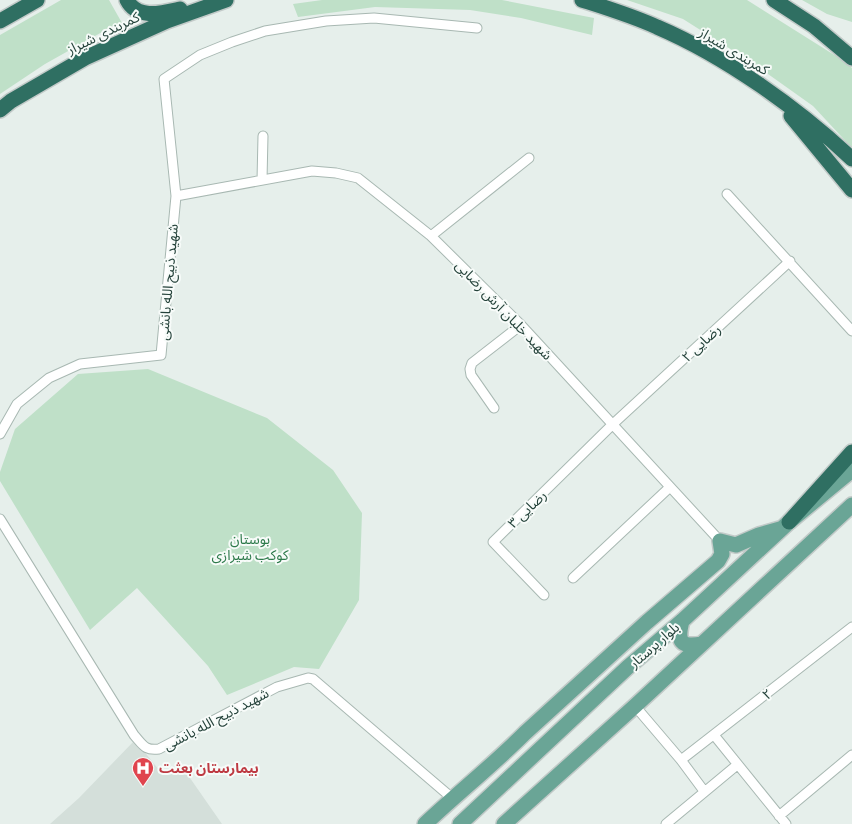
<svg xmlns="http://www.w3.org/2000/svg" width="852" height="824" viewBox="0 0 852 824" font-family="'Archivo Narrow','Noto Sans Arabic',sans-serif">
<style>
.built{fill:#d4dfda}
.green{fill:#bfe0c8}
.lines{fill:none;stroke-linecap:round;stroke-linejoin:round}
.street-casing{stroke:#a8b8b2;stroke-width:11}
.primary-casing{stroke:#c2cac8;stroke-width:18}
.highway-casing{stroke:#c2cac8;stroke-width:18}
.street{stroke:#fff;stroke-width:9}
.primary{stroke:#6aa596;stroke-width:15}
.highway{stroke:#2f6f62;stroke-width:15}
.labels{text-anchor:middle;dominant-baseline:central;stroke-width:4;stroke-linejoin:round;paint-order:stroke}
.street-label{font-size:14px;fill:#24423a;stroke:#f7fbf9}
.park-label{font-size:14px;fill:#2d7a4b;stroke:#f7fbf9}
.health-label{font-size:14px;font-weight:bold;fill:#be3a42;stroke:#f7fbf9;text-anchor:start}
</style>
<rect width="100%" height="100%" fill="#e6efeb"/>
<path class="built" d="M 135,740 L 163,775 L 183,768 L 222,824 L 50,824 L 79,798 Z"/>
<path class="green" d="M 61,0 L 109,0 L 122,23 L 111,27 L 45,64 L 0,94 L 0,35 Z
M 322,0 L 502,0 L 594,18 L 592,35 L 521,18 L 470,10 L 375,7 L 298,17 L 293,4 Z
M 627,0 L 747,0 L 847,63 L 852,68 L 852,148 L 813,106 L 751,62 L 683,19 Z
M 802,0 L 852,0 L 852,22 L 827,14 Z
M 148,369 L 267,418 L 333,470 L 362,513 L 359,600 L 319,669 L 294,667 L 227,695 L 208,666 L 137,588 L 90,630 L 0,481 L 0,472 L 15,429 L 78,374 Z"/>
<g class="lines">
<g class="street-casing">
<path id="street" d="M 262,180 L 263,136
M 727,194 L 852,331
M 176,196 L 312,171 L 336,173 L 358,178 L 431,236 L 521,325 L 720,541
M 431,236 L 529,158
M 494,408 L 471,375 L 470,369 L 472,363 L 521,325
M 0,434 L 17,404 L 49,378 L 80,364 L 161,355 L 176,196 L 164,79 L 200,55 L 232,42 L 265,31 L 326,21 L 374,18 L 477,28
M 0,519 L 134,735 C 143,745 145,751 159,749 L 277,687 L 308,678 L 313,679 L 452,798
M 573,578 L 670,487
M 544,595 L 493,542 L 613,424 L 790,261
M 635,706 L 681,760 L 704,791
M 714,735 L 786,824
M 681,760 L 852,627
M 779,816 L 852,755
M 666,824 L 737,765"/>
</g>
<g class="primary-casing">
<path id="primary" d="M 720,541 L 736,545 L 759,535 L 780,529
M 682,621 C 677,641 680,648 702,644
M 425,824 C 458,793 493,765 525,733 L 647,622 L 718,561 L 722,554 L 720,541
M 460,824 L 628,667 L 682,621 L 789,522 L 852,470
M 504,824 L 635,706 L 852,505"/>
</g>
<g class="highway-casing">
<path id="highway" d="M 127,0 C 137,20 162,13 180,9
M 582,0 C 607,8 633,16 657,27 C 725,56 799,109 852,159
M 774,0 L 814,26 L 852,58
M 0,21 L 37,0
M 0,110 L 11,101 L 85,58 L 167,21 L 226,0
M 791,116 L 852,190
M 789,522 L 852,452"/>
</g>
<use href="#street" class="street"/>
<use href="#primary" class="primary"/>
<use href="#highway" class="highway"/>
</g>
<defs>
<g id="hospital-pin" transform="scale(1.125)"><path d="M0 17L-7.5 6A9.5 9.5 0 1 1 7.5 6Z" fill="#e0444e" stroke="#f7fbf9"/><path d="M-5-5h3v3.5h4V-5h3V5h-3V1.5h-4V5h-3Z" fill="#fff"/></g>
</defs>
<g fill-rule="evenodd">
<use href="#hospital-pin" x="143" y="768"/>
</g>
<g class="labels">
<g class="street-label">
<text transform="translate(103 33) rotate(-26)">کمربندی شیراز</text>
<text transform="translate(734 51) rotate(31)">کمربندی شیراز</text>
<text transform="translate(168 282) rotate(-85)">شهید ذبیح الله بانشی</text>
<text transform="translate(504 310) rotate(46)">شهید خلبان آرش رضایی</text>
<text transform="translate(701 343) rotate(-43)">رضایی ۲</text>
<text transform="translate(527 509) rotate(-44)">رضایی ۳</text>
<text transform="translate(654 645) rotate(-41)">بلوار پرستار</text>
<text transform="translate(767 694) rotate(-38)">۲</text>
<text transform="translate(216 719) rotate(-28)">شهید ذبیح الله بانشی</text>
</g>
<g class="park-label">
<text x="250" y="539">بوستان<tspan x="250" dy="16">کوکب شیرازی</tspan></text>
</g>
<g class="health-label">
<text x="159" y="768">بیمارستان بعثت</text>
</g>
</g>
</svg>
